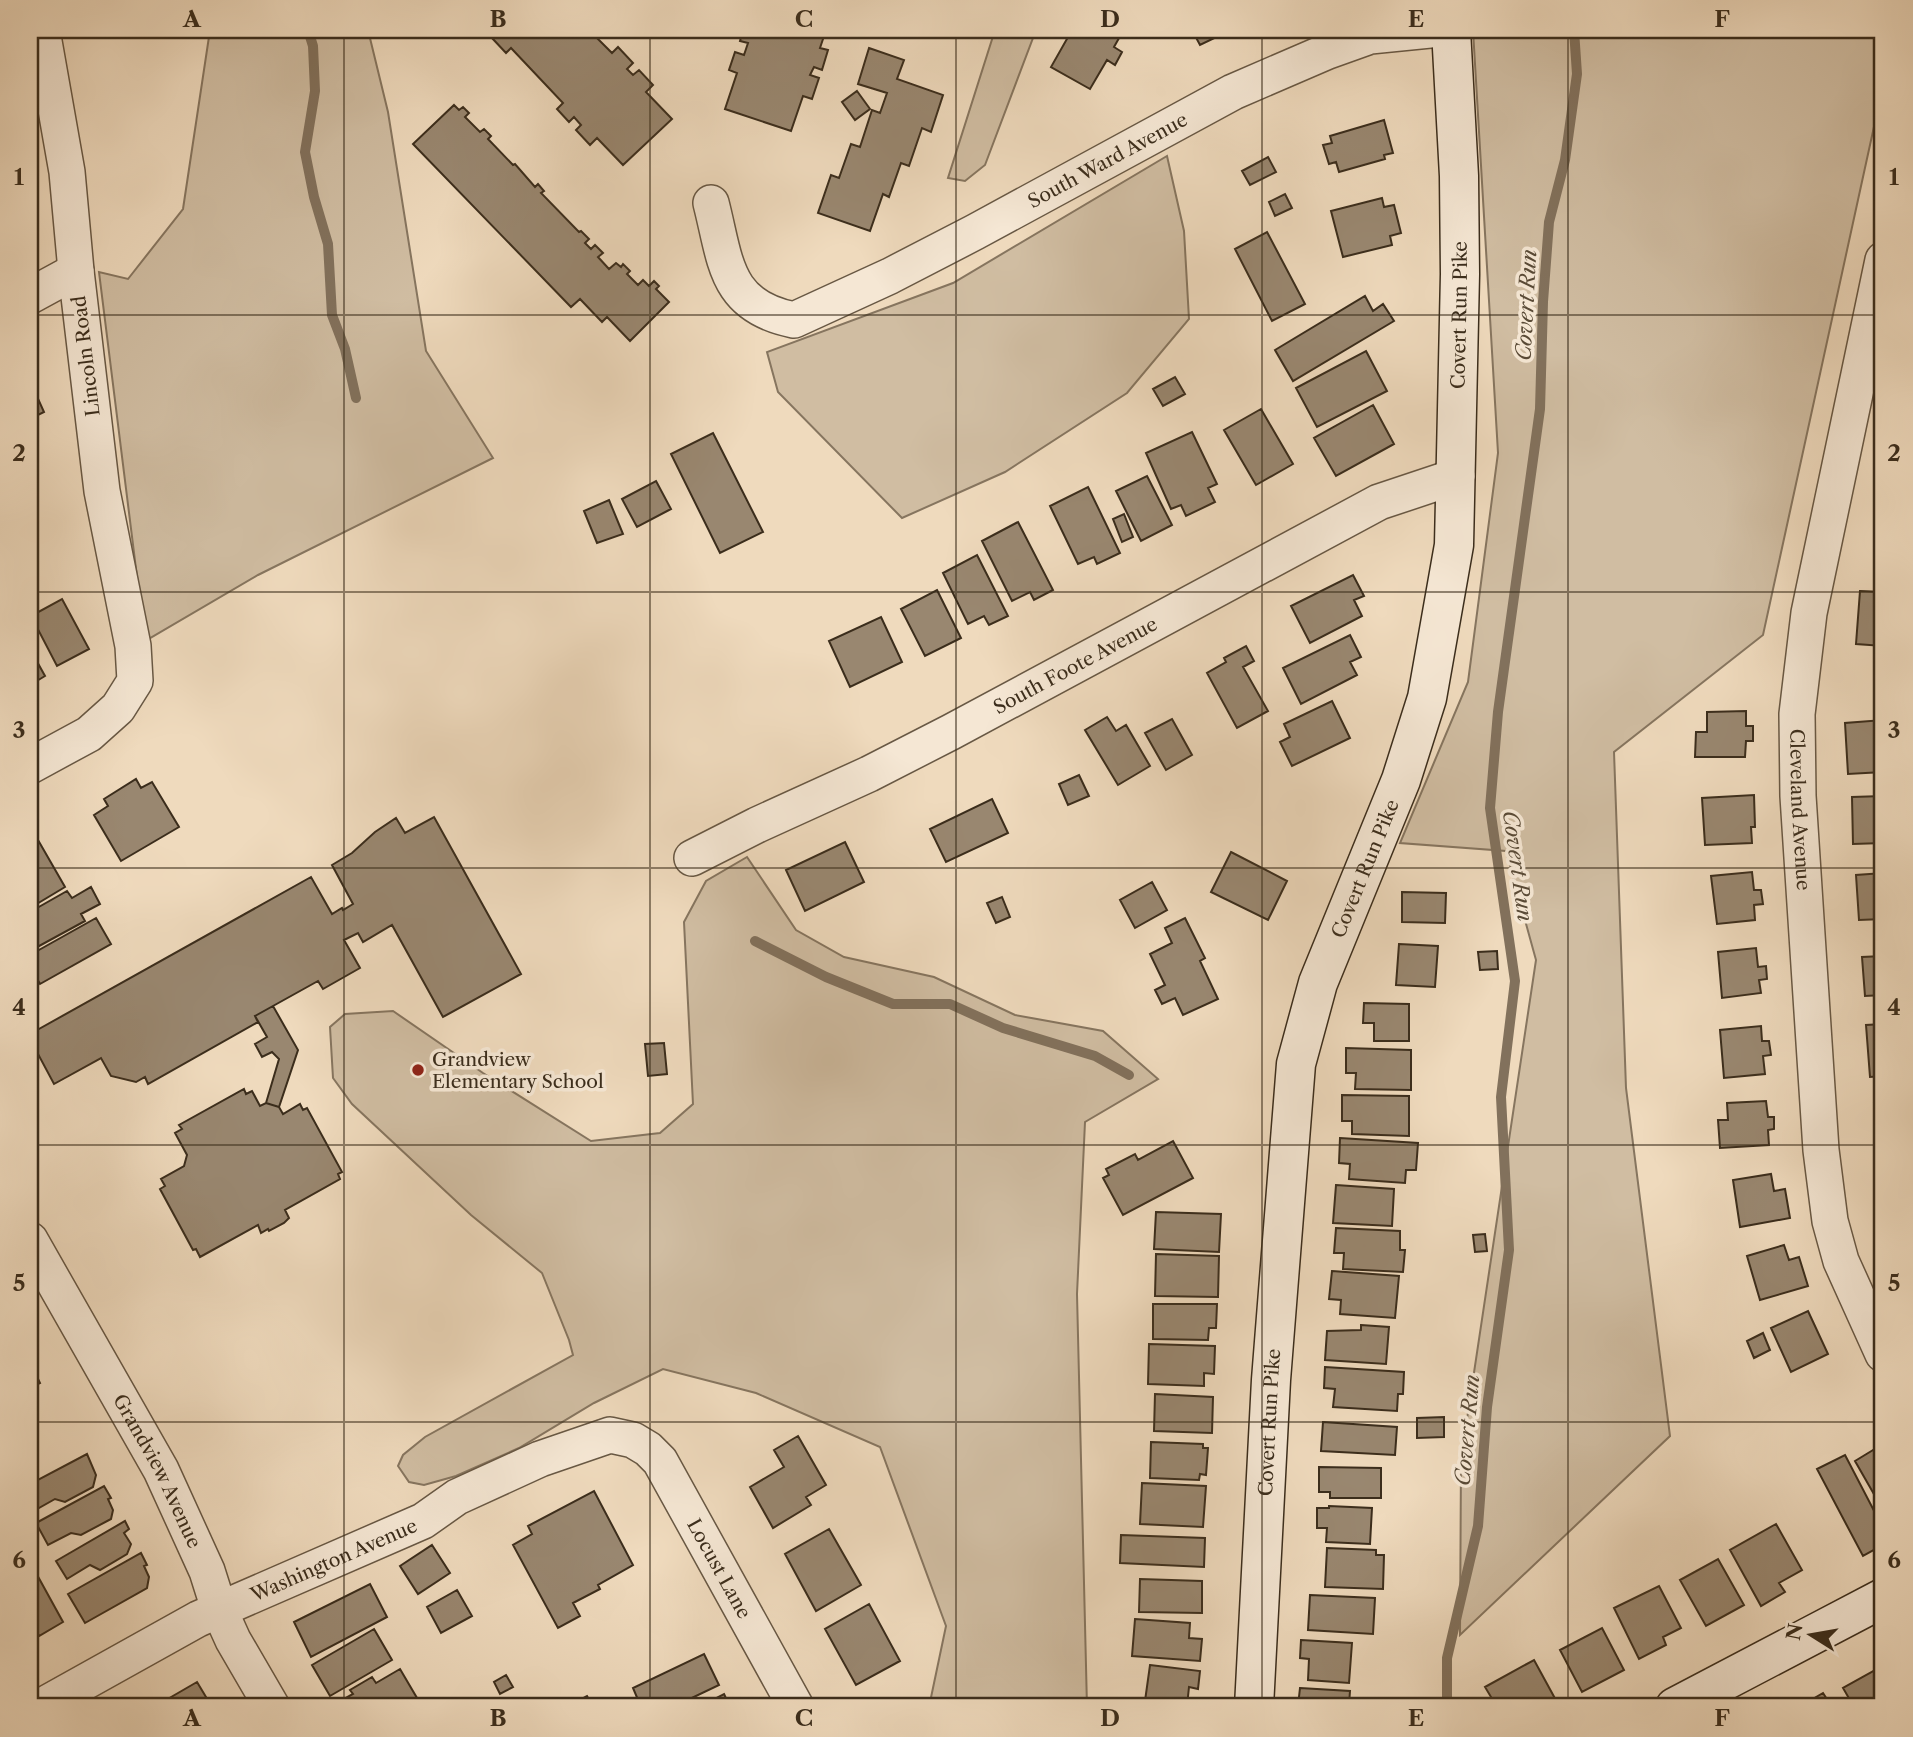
<svg xmlns="http://www.w3.org/2000/svg" width="1913" height="1737" viewBox="0 0 1913 1737" font-family="'Libre Caslon Text',serif">
<style>
.green{fill:#d0bda2;stroke:#86755f;stroke-width:2}
.lines{fill:none;stroke-linecap:round;stroke-linejoin:round}
.stream{stroke:#82715c;stroke-width:10}
.building{fill:#998770;stroke:#3b2d1c;stroke-width:2}
.street-casing{stroke:#685844;stroke-width:38}
.secondary-casing{stroke:#3b2d1c;stroke-width:41}
.street{stroke:#f5e7d4;stroke-width:35}
.secondary{stroke:#f5e7d4;stroke-width:38}
.grid{fill:none;stroke:#3b2d1c;stroke-width:2;stroke-opacity:0.55}
.poi-dot{fill:#8f2418;stroke:#f5e7d4;stroke-width:2.5}
.labels{text-anchor:middle;dominant-baseline:central;stroke-width:7;stroke-linejoin:round;paint-order:stroke}
.street-label{font-size:19px;fill:#3b2d1c;stroke:#f5e7d4}
.poi-label{font-size:19px;fill:#3b2d1c;stroke:#f5e7d4;text-anchor:start}
.water-label{font-size:21px;font-style:italic;fill:#594a36;stroke:#f5e7d4}
.neatline{fill:none;stroke:#3b2d1c;stroke-width:2.5}
.grid-label{font-size:23px;text-anchor:middle;font-weight:bold;fill:#3b2d1c}
</style>
<rect width="100%" height="100%" fill="#efdabd"/>
<filter id="stains"><feTurbulence type="fractalNoise" baseFrequency=".00286" numOctaves="4"/><feColorMatrix values="0 0 0 0 .2 0 0 0 0 .09 0 0 0 0 .02 0 0 0 .5 -.17"/></filter>
<radialGradient id="worn" r=".72"><stop offset=".6" stop-color="#630" stop-opacity="0"/><stop offset="1" stop-color="#630" stop-opacity=".3"/></radialGradient>
<path class="green" d="M 210,30 L 368,30 L 388,112 L 426,351 L 493,458 L 258,575 L 145,641 L 99,272 L 128,279 L 183,209 Z
M 995,30 L 1036,30 L 985,165 L 965,181 L 948,178 Z
M 1473,30 L 1883,30 L 1883,124 L 1875,122 L 1763,635 L 1614,752 L 1626,1088 L 1670,1436 L 1460,1635 L 1461,1459 L 1536,960 L 1506,851 L 1400,843 L 1468,682 L 1498,453 Z
M 1167,156 L 1184,231 L 1189,319 L 1127,393 L 1005,472 L 902,518 L 778,392 L 767,352 L 953,283 Z
M 747,857 L 796,930 L 844,957 L 934,977 L 1015,1015 L 1103,1031 L 1158,1079 L 1085,1122 L 1077,1294 L 1087,1707 L 929,1707 L 946,1626 L 880,1447 L 756,1393 L 663,1369 L 594,1403 L 519,1448 L 456,1476 L 424,1485 L 409,1482 L 398,1466 L 403,1455 L 425,1437 L 573,1355 L 569,1340 L 542,1273 L 471,1215 L 352,1104 L 333,1078 L 330,1027 L 345,1014 L 393,1011 L 483,1073 L 591,1141 L 660,1133 L 693,1104 L 684,922 L 706,881 Z"/>
<g class="lines">
<path class="stream" d="M 308,30 L 313,46 L 315,91 L 305,152 L 314,197 L 328,244 L 332,315 L 345,349 L 356,398
M 755,941 L 826,977 L 893,1004 L 950,1004 L 1003,1028 L 1095,1056 L 1129,1075
M 1447,1707 L 1447,1658 L 1478,1526 L 1487,1407 L 1509,1250 L 1501,1097 L 1515,981 L 1490,808 L 1498,712 L 1540,409 L 1543,302 L 1549,222 L 1565,160 L 1577,74 L 1574,30"/>
</g>
<path class="building" d="M 493,30 L 589,30 L 612,53 L 618,47 L 633,63 L 627,69 L 633,75 L 639,70 L 653,85 L 646,92 L 672,119 L 623,165 L 597,138 L 590,145 L 576,130 L 581,125 L 574,117 L 569,122 L 557,109 L 563,103 L 511,48 L 506,53 L 492,38 L 497,34 Z
M 743,30 L 826,30 L 820,48 L 828,50 L 822,70 L 814,67 L 810,75 L 819,78 L 812,99 L 803,96 L 791,131 L 725,109 L 737,73 L 729,70 L 735,52 L 744,55 L 748,43 L 740,41 Z
M 1072,30 L 1123,31 L 1114,47 L 1122,52 L 1115,65 L 1107,60 L 1090,89 L 1051,67 Z
M 1192,30 L 1231,30 L 1200,45 Z
M 869,48 L 904,60 L 897,79 L 943,95 L 931,132 L 922,128 L 909,166 L 901,163 L 889,197 L 883,194 L 870,231 L 818,213 L 831,175 L 839,178 L 851,144 L 860,147 L 872,110 L 880,113 L 887,93 L 858,84 Z
M 857,91 L 870,109 L 855,120 L 842,102 Z
M 454,105 L 459,110 L 463,107 L 469,113 L 465,117 L 480,132 L 484,129 L 491,136 L 488,139 L 513,165 L 515,164 L 535,187 L 538,184 L 544,191 L 541,193 L 579,232 L 581,231 L 589,239 L 585,243 L 591,249 L 595,245 L 603,253 L 598,257 L 609,269 L 616,263 L 621,267 L 623,264 L 630,271 L 627,274 L 638,285 L 643,280 L 649,286 L 654,281 L 659,286 L 656,289 L 669,302 L 630,341 L 607,317 L 602,322 L 580,299 L 571,307 L 413,144 Z
M 1384,120 L 1393,153 L 1384,155 L 1385,159 L 1339,172 L 1336,162 L 1329,164 L 1323,145 L 1332,143 L 1330,136 Z
M 1268,157 L 1276,172 L 1250,185 L 1242,171 Z
M 30,186 L 37,200 L 30,205 Z
M 1285,194 L 1292,208 L 1275,216 L 1269,202 Z
M 1382,198 L 1384,207 L 1394,205 L 1401,233 L 1390,236 L 1392,245 L 1343,257 L 1331,211 Z
M 1267,232 L 1305,304 L 1272,321 L 1235,249 Z
M 1365,296 L 1373,311 L 1383,304 L 1394,321 L 1293,381 L 1275,350 Z
M 1366,351 L 1387,391 L 1317,427 L 1296,388 Z
M 1175,377 L 1185,394 L 1163,406 L 1153,389 Z
M 30,381 L 44,412 L 30,419 Z
M 1373,405 L 1394,444 L 1336,476 L 1314,438 Z
M 1261,409 L 1293,464 L 1256,485 L 1224,430 Z
M 1192,432 L 1217,484 L 1208,488 L 1215,502 L 1186,516 L 1181,505 L 1171,509 L 1146,453 Z
M 713,433 L 763,532 L 720,553 L 671,454 Z
M 1147,476 L 1172,525 L 1141,541 L 1116,491 Z
M 656,481 L 671,509 L 637,527 L 622,499 Z
M 1088,487 L 1120,553 L 1097,564 L 1094,557 L 1078,564 L 1050,506 Z
M 609,500 L 623,534 L 597,543 L 584,511 Z
M 1124,514 L 1133,537 L 1122,542 L 1113,519 Z
M 1018,522 L 1053,590 L 1034,600 L 1030,592 L 1012,601 L 982,541 Z
M 977,555 L 1008,616 L 989,625 L 984,616 L 968,624 L 943,573 Z
M 1353,575 L 1364,596 L 1354,600 L 1362,616 L 1310,643 L 1291,606 Z
M 937,590 L 961,638 L 925,656 L 901,609 Z
M 1860,591 L 1883,592 L 1883,646 L 1856,644 Z
M 62,599 L 89,649 L 57,666 L 31,616 Z
M 881,617 L 902,662 L 850,687 L 829,641 Z
M 1350,635 L 1361,657 L 1350,662 L 1357,675 L 1301,704 L 1283,668 Z
M 1246,646 L 1254,661 L 1243,667 L 1268,711 L 1237,728 L 1207,673 L 1226,662 L 1224,658 Z
M 30,649 L 45,676 L 30,685 Z
M 1332,701 L 1350,738 L 1292,766 L 1280,742 L 1290,737 L 1284,724 Z
M 1746,711 L 1746,726 L 1753,726 L 1753,741 L 1746,741 L 1745,757 L 1695,757 L 1696,732 L 1707,732 L 1707,712 Z
M 1107,717 L 1116,731 L 1126,725 L 1150,766 L 1118,785 L 1085,730 Z
M 1172,719 L 1192,755 L 1166,770 L 1145,733 Z
M 1883,720 L 1883,772 L 1848,774 L 1845,723 Z
M 1079,775 L 1089,796 L 1068,805 L 1059,784 Z
M 136,779 L 141,788 L 152,782 L 179,827 L 121,861 L 94,815 L 108,806 L 104,799 Z
M 1754,795 L 1755,827 L 1751,827 L 1752,843 L 1705,845 L 1702,798 Z
M 1883,796 L 1883,843 L 1853,844 L 1852,797 Z
M 992,799 L 1008,833 L 946,862 L 930,829 Z
M 434,817 L 521,974 L 443,1017 L 392,925 L 363,942 L 358,933 L 344,940 L 360,968 L 323,989 L 318,981 L 255,1016 L 258,1022 L 148,1084 L 145,1077 L 136,1082 L 111,1076 L 101,1058 L 54,1084 L 30,1039 L 30,1034 L 311,877 L 332,914 L 342,908 L 343,910 L 353,904 L 332,865 L 352,853 L 375,832 L 396,818 L 405,833 Z
M 38,840 L 65,887 L 30,908 L 30,846 Z
M 845,842 L 864,882 L 805,911 L 786,870 Z
M 1231,852 L 1287,881 L 1268,920 L 1211,892 Z
M 1752,872 L 1754,890 L 1761,890 L 1763,904 L 1754,905 L 1755,920 L 1717,924 L 1711,876 Z
M 1883,873 L 1883,919 L 1859,920 L 1856,875 Z
M 1152,882 L 1167,910 L 1135,928 L 1120,900 Z
M 91,887 L 100,904 L 81,914 L 85,921 L 30,951 L 30,912 L 67,891 L 72,898 Z
M 1402,892 L 1446,893 L 1445,923 L 1402,922 Z
M 1002,897 L 1010,917 L 996,923 L 987,903 Z
M 96,918 L 111,944 L 40,984 L 30,966 L 30,955 Z
M 1185,918 L 1205,958 L 1200,961 L 1218,999 L 1183,1015 L 1175,998 L 1162,1004 L 1155,990 L 1165,985 L 1150,954 L 1172,943 L 1165,928 Z
M 1399,944 L 1438,946 L 1435,987 L 1396,985 Z
M 1756,948 L 1758,967 L 1766,966 L 1767,979 L 1759,980 L 1761,993 L 1722,998 L 1718,952 Z
M 1497,951 L 1498,969 L 1480,970 L 1478,952 Z
M 1883,956 L 1883,995 L 1865,996 L 1862,957 Z
M 1364,1003 L 1409,1004 L 1409,1041 L 1374,1041 L 1374,1023 L 1363,1023 Z
M 273,1006 L 298,1050 L 279,1107 L 266,1103 L 279,1059 L 272,1052 L 262,1057 L 255,1044 L 267,1037 L 255,1016 Z
M 1883,1024 L 1883,1076 L 1870,1077 L 1866,1025 Z
M 1761,1026 L 1762,1041 L 1769,1041 L 1771,1055 L 1763,1056 L 1765,1074 L 1724,1078 L 1720,1030 Z
M 664,1043 L 667,1074 L 648,1076 L 645,1044 Z
M 1346,1048 L 1411,1050 L 1411,1090 L 1355,1089 L 1356,1073 L 1346,1073 Z
M 244,1089 L 246,1094 L 252,1091 L 260,1106 L 266,1103 L 279,1107 L 283,1114 L 300,1104 L 303,1110 L 307,1108 L 342,1172 L 338,1174 L 340,1179 L 285,1210 L 289,1218 L 284,1223 L 269,1231 L 268,1229 L 261,1233 L 258,1225 L 200,1257 L 196,1249 L 193,1250 L 160,1189 L 165,1186 L 161,1179 L 184,1166 L 187,1155 L 175,1133 L 182,1129 L 179,1125 Z
M 1342,1095 L 1409,1096 L 1409,1136 L 1352,1134 L 1352,1121 L 1342,1121 Z
M 1766,1101 L 1768,1117 L 1774,1117 L 1774,1129 L 1768,1130 L 1769,1145 L 1720,1148 L 1718,1120 L 1728,1120 L 1727,1103 Z
M 1874,1103 L 1883,1103 L 1883,1150 L 1875,1150 Z
M 1340,1138 L 1418,1143 L 1416,1170 L 1406,1170 L 1405,1183 L 1349,1179 L 1350,1164 L 1339,1163 Z
M 1173,1141 L 1193,1178 L 1123,1215 L 1103,1178 L 1109,1175 L 1106,1169 L 1135,1154 L 1138,1160 Z
M 1771,1174 L 1774,1191 L 1785,1189 L 1790,1218 L 1740,1227 L 1733,1180 Z
M 1336,1185 L 1394,1189 L 1392,1226 L 1333,1223 Z
M 1156,1212 L 1221,1214 L 1219,1252 L 1154,1249 Z
M 1336,1228 L 1400,1231 L 1400,1250 L 1405,1250 L 1403,1272 L 1343,1269 L 1344,1253 L 1334,1253 Z
M 1485,1234 L 1487,1251 L 1475,1252 L 1473,1235 Z
M 1784,1245 L 1789,1260 L 1799,1257 L 1808,1286 L 1760,1300 L 1747,1256 Z
M 1156,1254 L 1219,1256 L 1218,1297 L 1155,1296 Z
M 1332,1271 L 1399,1276 L 1395,1318 L 1340,1314 L 1341,1300 L 1329,1299 Z
M 1153,1304 L 1217,1304 L 1216,1328 L 1209,1328 L 1208,1340 L 1153,1339 Z
M 1808,1311 L 1828,1354 L 1791,1372 L 1771,1328 Z
M 1361,1325 L 1389,1327 L 1386,1364 L 1325,1360 L 1327,1331 L 1361,1330 Z
M 1763,1333 L 1770,1350 L 1754,1358 L 1747,1341 Z
M 1149,1344 L 1215,1346 L 1214,1374 L 1204,1373 L 1204,1386 L 1148,1384 Z
M 30,1362 L 40,1383 L 30,1388 Z
M 1325,1367 L 1404,1372 L 1403,1394 L 1398,1394 L 1397,1411 L 1333,1407 L 1335,1389 L 1324,1388 Z
M 1155,1394 L 1213,1397 L 1212,1433 L 1154,1431 Z
M 1444,1417 L 1444,1437 L 1417,1438 L 1417,1418 Z
M 1323,1422 L 1397,1427 L 1395,1455 L 1321,1451 Z
M 798,1436 L 826,1485 L 806,1497 L 811,1505 L 773,1528 L 750,1487 L 784,1467 L 774,1450 Z
M 1151,1442 L 1203,1444 L 1203,1448 L 1208,1448 L 1206,1475 L 1200,1474 L 1199,1480 L 1150,1478 Z
M 1883,1444 L 1883,1501 L 1879,1503 L 1855,1461 Z
M 87,1454 L 96,1475 L 93,1487 L 65,1502 L 55,1499 L 30,1513 L 30,1484 Z
M 1845,1455 L 1883,1528 L 1883,1545 L 1863,1556 L 1817,1469 Z
M 1319,1467 L 1381,1468 L 1381,1498 L 1330,1498 L 1330,1492 L 1319,1492 Z
M 1142,1483 L 1206,1486 L 1203,1527 L 1140,1524 Z
M 104,1486 L 111,1498 L 108,1499 L 113,1510 L 111,1519 L 81,1535 L 71,1533 L 48,1545 L 36,1523 Z
M 594,1491 L 633,1565 L 598,1585 L 600,1589 L 573,1603 L 580,1616 L 558,1628 L 513,1545 L 532,1534 L 528,1526 Z
M 1329,1506 L 1372,1508 L 1370,1544 L 1326,1542 L 1327,1528 L 1317,1528 L 1317,1508 L 1329,1508 Z
M 125,1521 L 129,1529 L 124,1533 L 131,1544 L 127,1554 L 100,1570 L 90,1565 L 67,1579 L 56,1561 Z
M 1776,1524 L 1802,1570 L 1779,1583 L 1785,1592 L 1761,1606 L 1730,1550 Z
M 829,1529 L 861,1585 L 816,1611 L 785,1554 Z
M 1121,1535 L 1205,1538 L 1204,1567 L 1120,1563 Z
M 432,1545 L 450,1573 L 418,1594 L 400,1566 Z
M 1327,1548 L 1376,1550 L 1376,1555 L 1384,1555 L 1383,1589 L 1325,1587 Z
M 141,1553 L 147,1565 L 144,1566 L 149,1577 L 147,1588 L 85,1623 L 68,1594 Z
M 1718,1559 L 1744,1605 L 1706,1626 L 1680,1580 Z
M 30,1562 L 63,1622 L 39,1636 L 30,1618 Z
M 1140,1579 L 1202,1581 L 1202,1613 L 1139,1612 Z
M 370,1584 L 387,1617 L 311,1657 L 294,1622 Z
M 1659,1586 L 1681,1628 L 1663,1637 L 1666,1645 L 1639,1659 L 1614,1608 Z
M 457,1590 L 472,1616 L 441,1633 L 427,1607 Z
M 1310,1595 L 1375,1598 L 1373,1634 L 1308,1630 Z
M 869,1604 L 900,1661 L 856,1685 L 825,1629 Z
M 1135,1619 L 1190,1623 L 1189,1638 L 1202,1639 L 1200,1661 L 1132,1656 Z
M 1602,1628 L 1624,1670 L 1582,1692 L 1560,1650 Z
M 374,1629 L 392,1660 L 330,1696 L 312,1665 Z
M 1301,1640 L 1352,1643 L 1349,1683 L 1308,1680 L 1309,1659 L 1300,1658 Z
M 704,1654 L 719,1685 L 673,1707 L 641,1707 L 633,1688 Z
M 1534,1660 L 1558,1704 L 1553,1707 L 1497,1707 L 1485,1687 Z
M 1150,1665 L 1200,1671 L 1198,1689 L 1189,1687 L 1187,1706 L 1145,1701 Z
M 1879,1668 L 1883,1676 L 1883,1707 L 1854,1707 L 1843,1688 Z
M 400,1669 L 417,1698 L 402,1707 L 331,1706 L 353,1694 L 350,1690 L 372,1677 L 376,1683 Z
M 506,1675 L 513,1687 L 500,1694 L 494,1682 Z
M 197,1682 L 212,1707 L 154,1707 Z
M 1300,1688 L 1350,1691 L 1349,1705 L 1359,1707 L 1298,1706 Z
M 1823,1693 L 1832,1707 L 1799,1707 Z
M 724,1694 L 730,1707 L 699,1707 Z
M 587,1696 L 593,1707 L 566,1707 Z"/>
<g class="lines">
<g class="street-casing">
<g id="street">
<path id="s1" d="M 711,203 C 726,261 724,306 794,320 L 890,276 L 975,232 L 1233,92 L 1328,51 L 1370,36 L 1430,30"/>
<path id="s2" d="M 1883,260 L 1809,613 L 1797,714 L 1798,796 L 1821,1150 L 1830,1221 L 1841,1261 L 1883,1354"/>
<path d="M 30,296 L 76,271"/>
<path d="M 30,766 L 89,734 L 118,708 L 135,681 L 133,646 L 102,491 L 76,271 L 67,172 L 42,30"/>
<path id="s3" d="M 692,858 L 757,825 L 869,774 L 951,732 L 1379,502 L 1457,476"/>
<path id="s4" d="M 30,1240 L 161,1470 L 207,1571 L 219,1609 L 233,1640 L 272,1707"/>
<path id="s5" d="M 40,1707 L 198,1619 L 423,1521 L 457,1497 L 540,1459 L 610,1435 L 633,1440 L 648,1449 L 660,1461 L 796,1707"/>
</g>
</g>
<g class="secondary-casing">
<g id="secondary">
<path id="s6" d="M 1254,1707 L 1271,1380 L 1296,1064 L 1318,983 L 1401,780 L 1427,698 L 1454,545 L 1460,274 L 1459,176 L 1451,30"/>
<path d="M 1675,1707 L 1883,1598"/>
</g>
</g>
<use href="#street" class="street"/>
<use href="#secondary" class="secondary"/>
</g>
<path class="grid" d="M 344,30 L 344,1707M 650,30 L 650,1707M 956,30 L 956,1707M 1262,30 L 1262,1707M 1568,30 L 1568,1707M 30,315 L 1883,315M 30,592 L 1883,592M 30,868 L 1883,868M 30,1145 L 1883,1145M 30,1422 L 1883,1422"/>
<circle class="poi-dot" cx="418" cy="1070" r="7"/>
<g class="labels">
<g class="street-label">
<text stroke="none"><textPath href="#s1" startOffset="508">South Ward Avenue</textPath></text>
<text stroke="none"><textPath href="#s6" startOffset="1419">Covert Run Pike</textPath></text>
<text transform="translate(86 356) rotate(-97)">Lincoln Road</text>
<text stroke="none"><textPath href="#s3" startOffset="429">South Foote Avenue</textPath></text>
<text stroke="none"><textPath href="#s2" startOffset="558">Cleveland Avenue</textPath></text>
<text stroke="none"><textPath href="#s6" startOffset="852">Covert Run Pike</textPath></text>
<text stroke="none"><textPath href="#s6" startOffset="285">Covert Run Pike</textPath></text>
<text stroke="none"><textPath href="#s4" startOffset="264">Grandview Avenue</textPath></text>
<text stroke="none"><textPath href="#s5" startOffset="329">Washington Avenue</textPath></text>
<text stroke="none"><textPath href="#s5" startOffset="814">Locust Lane</textPath></text>
</g>
<g class="poi-label">
<text x="432" y="1059">Grandview<tspan x="432" dy="22">Elementary School</tspan></text>
</g>
<g class="water-label">
<text transform="translate(1526 305) rotate(-87)">Covert Run</text>
<text transform="translate(1518 866) rotate(82)">Covert Run</text>
<text transform="translate(1467 1430) rotate(-85)">Covert Run</text>
</g>
</g>
<rect width="1913" height="1737" fill="none" stroke="#efdabd" stroke-width="77"/>
<g transform="translate(1811 1635) rotate(281)" stroke="#f5e7d4" stroke-width="5" paint-order="stroke">
<path d="M0-5L12 26L0 18L-12 26Z" fill="#3b2d1c"/>
<text y="-10" font-size="19" font-weight="bold" text-anchor="middle" fill="#3b2d1c">N</text>
</g>
<rect x="38" y="38" width="1836" height="1660" class="neatline"/>
<g class="grid-label">
<text x="192" y="27">A</text>
<text x="498" y="27">B</text>
<text x="804" y="27">C</text>
<text x="1110" y="27">D</text>
<text x="1416" y="27">E</text>
<text x="1722" y="27">F</text>
<text x="19" y="185">1</text>
<text x="1894" y="185">1</text>
<text x="19" y="461">2</text>
<text x="1894" y="461">2</text>
<text x="19" y="738">3</text>
<text x="1894" y="738">3</text>
<text x="19" y="1015">4</text>
<text x="1894" y="1015">4</text>
<text x="19" y="1291">5</text>
<text x="1894" y="1291">5</text>
<text x="19" y="1568">6</text>
<text x="1894" y="1568">6</text>
<text x="192" y="1726">A</text>
<text x="498" y="1726">B</text>
<text x="804" y="1726">C</text>
<text x="1110" y="1726">D</text>
<text x="1416" y="1726">E</text>
<text x="1722" y="1726">F</text>
</g>
<rect width="100%" height="100%" filter="url(#stains)"/>
<rect width="100%" height="100%" fill="url(#worn)"/>
</svg>
